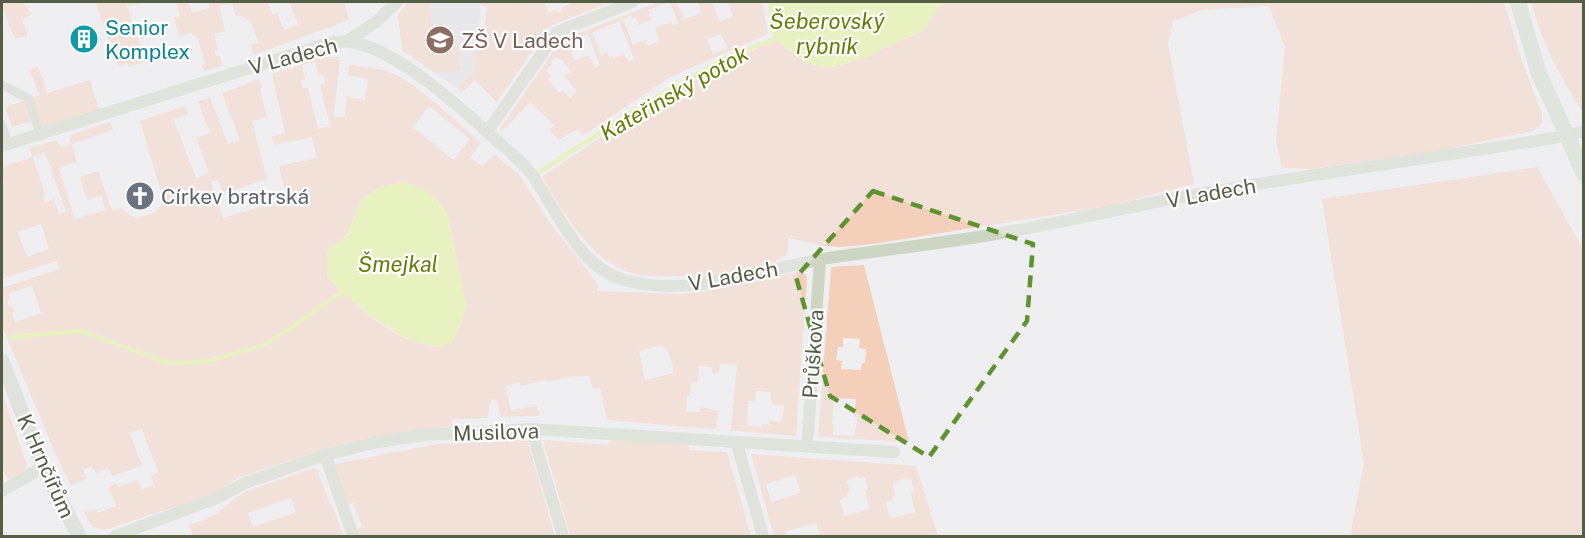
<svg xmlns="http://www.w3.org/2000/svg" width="1585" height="538" viewBox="0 0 1585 538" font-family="'Public Sans',sans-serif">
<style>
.education{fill:#e0e1e3}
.green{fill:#f4d0ba;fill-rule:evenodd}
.water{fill:#def583}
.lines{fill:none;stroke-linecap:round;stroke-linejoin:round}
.stream{stroke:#def583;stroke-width:4.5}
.pedestrian{stroke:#ccd6c2;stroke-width:9}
.minor{stroke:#ccd6c2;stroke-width:12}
.tertiary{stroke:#ccd6c2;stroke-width:15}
.secondary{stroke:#cddac0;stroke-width:16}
.marked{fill:none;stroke:#5d942f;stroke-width:4.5;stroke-dasharray:12 8;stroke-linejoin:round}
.labels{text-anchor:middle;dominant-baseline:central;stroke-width:4.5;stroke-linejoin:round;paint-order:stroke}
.culture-label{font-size:21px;fill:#0d838f;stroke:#fff;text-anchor:start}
.education-label{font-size:21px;fill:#785e54;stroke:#fff;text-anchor:start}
.street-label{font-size:21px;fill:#535f45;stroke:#fff}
.worship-label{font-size:21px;fill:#5b616d;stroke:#fff;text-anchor:start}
.water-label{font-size:22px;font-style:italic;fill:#657e06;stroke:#fff}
</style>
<rect width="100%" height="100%" fill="#efeff2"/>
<path class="education" d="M 408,2 L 481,2 L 474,72 L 457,88 L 402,50 L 398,14 Z"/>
<path class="green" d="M 2,2 L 22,2 L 32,14 L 22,20 L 28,36 L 15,39 L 2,7 Z
M 95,2 L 149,2 L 127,6 L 146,61 L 129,67 L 127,63 L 118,66 Z
M 176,2 L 189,2 L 192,13 L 209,8 L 208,2 L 267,2 L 273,15 L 277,13 L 284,30 L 298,24 L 289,2 L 344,2 L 349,20 L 253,55 L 251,45 L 258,43 C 254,28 252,17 235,15 L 232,3 L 219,6 L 225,31 L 214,34 L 218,50 L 215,51 L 216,56 L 220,56 L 222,66 L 204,71 L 202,65 L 205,64 L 198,39 L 191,33 L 179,36 L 174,17 L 180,16 Z
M 408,2 L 430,2 L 433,39 L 457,37 L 460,71 L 435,73 L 402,50 L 398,14 Z
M 481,2 L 544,2 L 549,13 L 556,10 L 557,13 L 562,11 L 561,8 L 570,4 L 570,2 L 611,2 L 550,26 L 497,102 L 475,80 L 462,92 L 457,88 L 474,72 L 479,26 L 485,27 L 487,7 L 482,5 Z
M 659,2 L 669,2 L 648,10 L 651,20 L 639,25 L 637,19 L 630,16 L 623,19 L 633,45 L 646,40 L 648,46 L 659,42 L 655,28 L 671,22 L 672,25 L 678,23 L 670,2 L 677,2 L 684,19 L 701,13 L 698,2 L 712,2 L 720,22 L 733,16 L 728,2 L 762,2 L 768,34 L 672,76 L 582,136 L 578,129 L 559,140 L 549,130 L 554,125 L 530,102 L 505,129 L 499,130 L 561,40 ZM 619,21 L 634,59 L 628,62 L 624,54 L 614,58 L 613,56 L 609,57 L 607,52 L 601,55 L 592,33 ZM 588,34 L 600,65 L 595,68 L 589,56 L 574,60 L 571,52 L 574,51 L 570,41 ZM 721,34 L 728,48 L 713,54 L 707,39 ZM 556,57 L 558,59 L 560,58 L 571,71 L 565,76 L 577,92 L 570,98 L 563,90 L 559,93 L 548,79 L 551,76 L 546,70 L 552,64 L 550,62 Z
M 943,2 L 1504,2 L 1522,61 L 1542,114 L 1542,124 L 1533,131 L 1441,150 L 1312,169 L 1282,168 L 1276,141 L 1285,47 L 1269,6 L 1202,10 L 1173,21 L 1168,44 L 1194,184 L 1109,206 L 873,244 L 840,247 L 826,246 L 788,238 L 788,254 L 769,266 L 699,280 C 681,272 659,279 640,275 C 592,266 565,214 542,177 C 585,148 628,118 673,92 C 706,73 741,57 775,39 L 803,62 L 829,68 L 858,60 L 922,31 Z
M 1531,2 L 1583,2 L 1583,113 C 1560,77 1542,43 1531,2 Z
M 321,57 L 340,57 L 334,117 L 345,117 L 346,102 L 345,96 L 365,100 L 368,79 L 348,75 L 349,65 C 366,67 385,68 400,77 C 426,92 457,123 481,143 L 470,157 L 482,166 L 495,155 L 520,175 L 547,219 L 598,284 L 597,291 L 680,294 L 712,290 L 802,271 L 807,277 L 796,436 L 607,420 L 600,388 L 593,389 L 589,376 C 582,377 576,376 569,377 C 563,378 554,381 546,382 L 545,380 L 521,386 L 519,382 L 505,386 L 511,410 L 537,406 L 539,413 L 538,416 L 501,417 L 497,401 L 491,399 L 487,418 L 452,419 L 452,427 L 368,438 L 317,451 L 238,478 L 214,494 L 104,530 L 93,527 L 84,512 L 96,509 L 98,513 L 116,506 L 109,487 L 116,483 L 118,487 L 138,480 L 142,489 L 154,485 L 151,475 L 158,472 L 142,429 L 130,433 L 142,466 L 112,476 L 108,468 L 96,473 L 92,466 L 83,470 L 87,478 L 71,486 L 53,448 L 2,326 L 2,288 L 59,269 L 56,261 L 2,279 L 2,184 L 4,183 L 2,167 L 32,157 L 30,148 L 56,140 L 61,147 L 71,144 L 70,139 L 73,134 L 110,122 L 113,130 L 72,144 L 77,162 L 59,168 L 75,219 L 105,210 L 101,195 L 87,200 L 80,177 L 98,171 L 112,210 L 122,208 L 123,211 L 136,218 L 154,213 L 164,202 L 140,121 L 184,106 L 188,114 L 174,120 L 196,178 L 209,173 L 196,138 L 210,133 L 198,101 L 210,98 L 228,144 L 240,140 L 222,93 L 259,79 L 262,88 L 260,89 L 267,117 L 252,121 L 267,179 L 223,194 L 218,180 L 211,182 L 223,218 L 287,199 L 279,166 L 317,158 L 312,137 L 274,145 L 272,137 L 285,133 L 272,74 L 301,65 L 301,62 ZM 315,62 L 318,75 L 323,74 L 325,83 L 320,85 L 330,126 L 318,129 L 308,88 L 303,88 L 301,81 L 305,80 L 302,65 ZM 429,106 L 470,139 L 453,160 L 413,127 ZM 45,152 L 66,212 L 59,214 L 54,199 L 45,202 L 43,195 L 45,194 L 33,157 ZM 404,182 C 429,191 443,198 450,226 L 466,305 L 461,324 L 436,347 C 426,344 414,342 405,338 C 375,324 350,300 327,277 L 328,250 L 346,236 L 362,199 L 382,186 ZM 41,224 L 49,249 L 27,257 L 18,232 ZM 32,286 L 41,313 L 15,322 L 12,314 L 15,312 L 13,307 L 10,308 L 7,300 L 10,299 L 9,293 ZM 662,345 C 672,354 671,361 674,373 L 645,380 L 639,351 ZM 720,364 L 737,365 L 731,430 L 716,429 L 718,411 L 702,407 L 699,412 L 686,412 L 687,396 L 690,396 L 691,383 L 697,383 L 699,366 L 712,367 L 712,373 L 719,373 ZM 756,391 L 771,392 L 771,401 L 775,405 L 784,406 L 782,422 L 769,421 L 769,425 L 762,424 L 761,427 L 747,425 L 748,401 L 755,401 Z
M 38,66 L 47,93 L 90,80 L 99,110 L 43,127 L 33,97 L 40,95 L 29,70 Z
M 26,100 L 32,121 L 12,127 L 5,107 Z
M 1537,167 L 1583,249 L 1583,536 L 1350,536 L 1364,463 L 1322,199 Z
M 864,265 L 909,442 L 818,437 L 831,267 ZM 843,338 L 860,339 L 859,348 L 866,349 L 865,363 L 862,363 L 861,370 L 841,369 L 842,361 L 836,360 L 838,347 L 843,347 ZM 834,398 L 856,399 L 854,417 L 858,417 L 854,436 L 833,435 L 834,425 L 832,424 Z
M 2,393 L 27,465 L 24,471 L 9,480 L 2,469 Z
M 611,438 L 688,444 L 690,450 L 727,452 L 751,536 L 570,536 L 543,440 L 608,445 Z
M 527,440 L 555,536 L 360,536 L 357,530 L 362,526 L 353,503 L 347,505 L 335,468 L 335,464 L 437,444 Z
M 751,454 L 916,466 L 938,536 L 820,536 L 816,523 L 786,531 L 787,536 L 774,536 ZM 795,475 L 801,493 L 771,502 L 766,484 ZM 858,476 L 859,478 L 865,477 L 868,489 L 865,490 L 870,509 L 844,516 L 840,499 L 847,497 L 847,493 L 850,493 L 847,481 ZM 904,479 L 911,479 L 914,492 L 911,493 L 915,512 L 890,519 L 886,502 L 893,500 L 892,496 L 895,495 L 893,483 Z
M 314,468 L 320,471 L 318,472 L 331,507 L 333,507 L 344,536 L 193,536 L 189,525 L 211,517 L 244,492 ZM 291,498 L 296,512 L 253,527 L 248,513 Z"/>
<path class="water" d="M 768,2 L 943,2 L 922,31 L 858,60 L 828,68 L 803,62 L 775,39 L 771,30 Z
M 404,182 L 428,191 L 447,213 L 466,305 L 461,324 L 451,344 L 436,347 L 405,338 L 375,319 L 348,298 L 327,276 L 327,250 L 347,236 L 362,199 L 382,186 Z"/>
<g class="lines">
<path class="stream" d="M 2,35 L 2,36
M 538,173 L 638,108 L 729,56 L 775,39 L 777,36
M 11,337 L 81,331 L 166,362 L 189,363 L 213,360 L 267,344 L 347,289"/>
<path class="pedestrian" d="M 2,85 L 29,99 L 40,134
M 2,125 L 8,144"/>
<path class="minor" d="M 347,41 L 376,22 L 397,2
M 487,132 L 557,32 L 633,2
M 2,146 L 310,49 C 323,45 336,40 350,42 C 396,48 461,108 495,139 C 507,150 520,160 530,172 C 558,210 577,268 627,281 C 697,298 767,267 835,257 C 885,250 934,244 984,236 C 1057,224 1130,206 1204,193 C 1320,173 1437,157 1554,138 L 1584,131
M 531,429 L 563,536
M 737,444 L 763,536
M 807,447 L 820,260
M 325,455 L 353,536
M 2,491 L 43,467
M 115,536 L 217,498 L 245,483 L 325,455 L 373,443 L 424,435 L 531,429 L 894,452"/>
<path class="tertiary" d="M 2,361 L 43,467 L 79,536"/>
<path class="secondary" d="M 1518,2 L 1538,71 L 1584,174"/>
</g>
<path d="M0 0H1585V538H0ZM 873,191 L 1033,244 L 1027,321 L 929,457 L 830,396 L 796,277 Z" fill="#efeff2" fill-opacity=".55" fill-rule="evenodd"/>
<path class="marked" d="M 873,191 L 1033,244 L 1027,321 L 929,457 L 830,396 L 796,277 Z"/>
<defs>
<g id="building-disc" transform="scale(1.5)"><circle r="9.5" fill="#0f9aa8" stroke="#fff"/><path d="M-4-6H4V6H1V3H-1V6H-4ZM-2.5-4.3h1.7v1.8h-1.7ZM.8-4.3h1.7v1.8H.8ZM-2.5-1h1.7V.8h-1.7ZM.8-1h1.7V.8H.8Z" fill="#fff"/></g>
<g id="school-disc" transform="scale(1.5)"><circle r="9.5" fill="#8d6e63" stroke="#fff"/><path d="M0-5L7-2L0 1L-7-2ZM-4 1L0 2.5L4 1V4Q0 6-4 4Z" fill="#fff"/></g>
<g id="church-disc" transform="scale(1.5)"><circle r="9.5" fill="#6b7280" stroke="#fff"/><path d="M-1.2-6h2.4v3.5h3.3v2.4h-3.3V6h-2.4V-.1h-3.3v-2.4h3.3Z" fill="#fff"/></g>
</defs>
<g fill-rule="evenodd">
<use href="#building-disc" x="84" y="39"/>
<use href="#school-disc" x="440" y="40"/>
<use href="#church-disc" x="140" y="196"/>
</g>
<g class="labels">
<g class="culture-label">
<text x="105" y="27">Senior<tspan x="105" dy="24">Komplex</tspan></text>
</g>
<g class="education-label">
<text x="461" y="40">ZŠ V Ladech</text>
</g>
<g class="street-label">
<text transform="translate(293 56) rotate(-15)">V Ladech</text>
<text transform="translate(1211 193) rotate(-10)">V Ladech</text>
<text transform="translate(733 276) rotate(-10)">V Ladech</text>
<text transform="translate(813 354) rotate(-86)">Průškova</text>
<text transform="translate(496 432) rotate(-2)">Musilova</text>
<text transform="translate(46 466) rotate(66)">K Hrnčířům</text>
</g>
<g class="worship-label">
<text x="161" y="196">Církev bratrská</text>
</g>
<g class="water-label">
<text x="827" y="21">Šeberovský<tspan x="827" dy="25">rybník</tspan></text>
<text transform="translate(674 93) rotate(-30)">Kateřinský potok</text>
<text x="398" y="264">Šmejkal</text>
</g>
</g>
<rect width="1585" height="538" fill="none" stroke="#535f45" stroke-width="6"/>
</svg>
